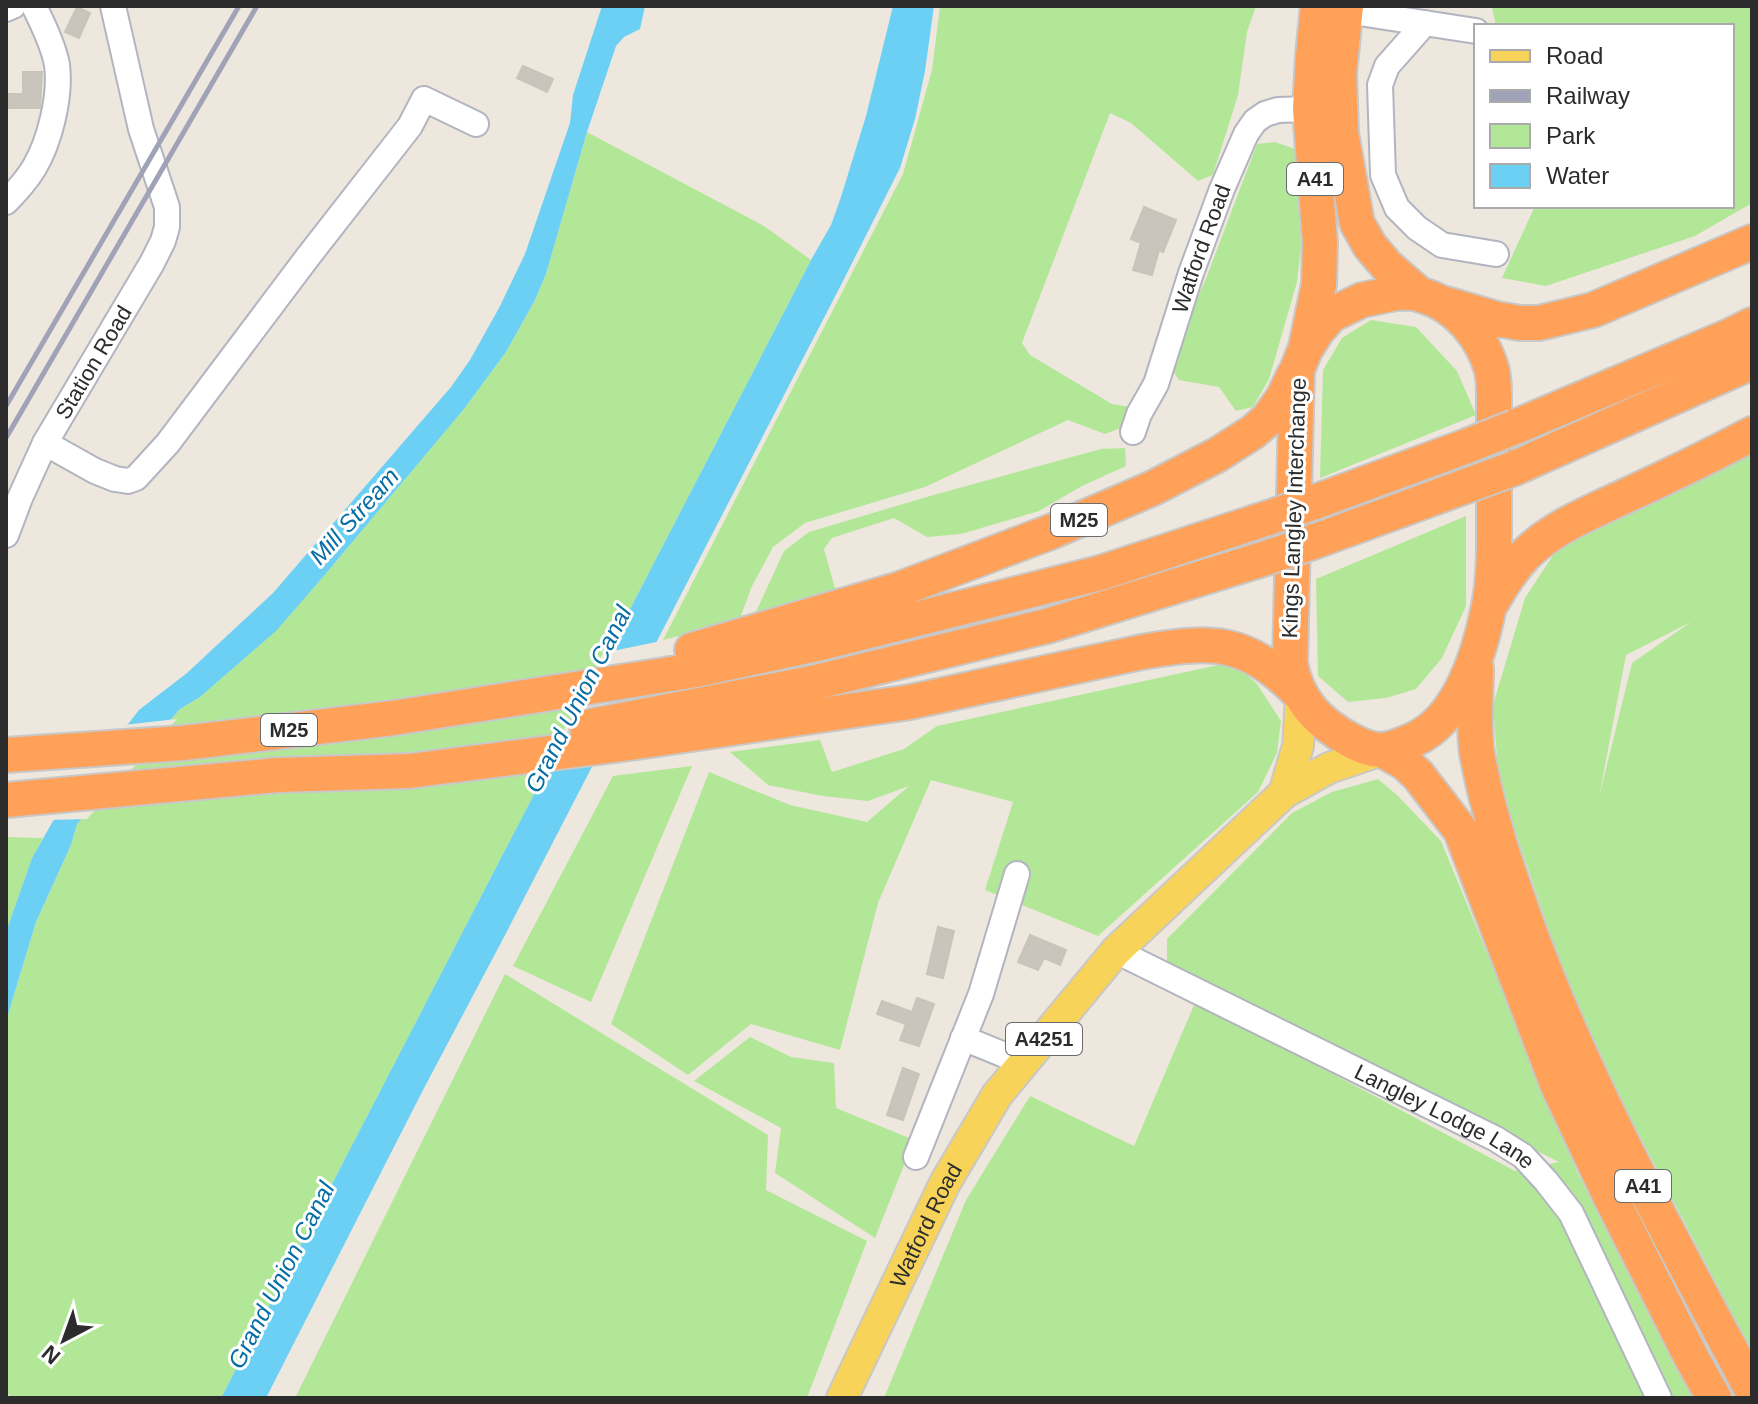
<svg xmlns="http://www.w3.org/2000/svg" width="1758" height="1404" viewBox="0 0 1758 1404" font-family="Arial,sans-serif">
<style>
.green{fill:#b3e798;fill-rule:evenodd}
.water{fill:#6cd0f4}
.pier{fill:#eee7de}
.building{fill:#c9c5bc;stroke:#cac3b7;stroke-width:2}
.lines{fill:none;stroke-linecap:round;stroke-linejoin:round}
.minor-casing{stroke:#b2b4c0;stroke-width:28}
.major-casing{stroke:#c8c8c8;stroke-width:34}
.highway-casing{stroke:#c8c8c8;stroke-width:38}
.minor{stroke:#fff;stroke-width:24}
.major{stroke:#f7d35a;stroke-width:30}
.highway{stroke:#ffa158;stroke-width:34}
.rail{stroke:#a0a3b7;stroke-width:5}
.highway-bridge-casing{stroke:#c8c8c8;stroke-width:38;stroke-linecap:butt}
.highway-bridge{stroke:#ffa158;stroke-width:34}
.labels{text-anchor:middle;dominant-baseline:central;stroke-width:6;stroke-linejoin:round;paint-order:stroke}
.shield{fill:#fff;stroke:#6b6b6b;stroke-width:2}
.shield-label{font-size:20px;font-weight:bold;fill:#2c2c2c}
.street-label{font-size:22px;fill:#2c2c2c;stroke:#fff}
.water-label{font-size:24px;font-style:italic;fill:#076ea5;stroke:#fff}
</style>
<rect width="100%" height="100%" fill="#eee7de"/>
<path class="green" d="M 940,6 L 1256,6 L 1247,32 L 1238,95 L 1213,175 L 1198,181 L 1131,123 L 1110,113 L 1022,343 L 1030,355 L 1112,404 L 1136,408 L 1128,425 L 1105,434 L 1068,420 L 925,487 L 805,523 L 773,547 L 752,586 L 739,621 L 663,640 L 903,174 L 932,70 Z
M 1471,6 L 1752,6 L 1752,203 L 1695,236 L 1546,286 L 1502,278 L 1535,206 L 1732,206 L 1732,26 L 1496,26 L 1492,8 Z
M 587,132 L 764,226 L 811,260 L 221,1398 L 17,1398 L 6,1394 L 6,1021 L 36,922 L 71,845 L 77,824 L 180,709 L 200,697 L 276,630 L 323,577 L 464,409 L 506,352 L 535,300 L 546,274 Z
M 1275,142 L 1295,149 L 1301,247 L 1297,282 L 1269,379 L 1253,407 L 1236,411 L 1219,387 L 1179,380 L 1169,365 L 1207,276 L 1257,144 Z
M 1371,320 L 1416,327 L 1457,371 L 1476,415 L 1320,478 L 1323,370 L 1342,338 Z
M 1125,448 L 1126,466 L 1082,486 L 1039,511 L 961,534 L 927,537 L 894,518 L 832,538 L 824,549 L 836,592 L 754,616 L 784,551 L 809,532 L 930,496 L 1101,449 Z
M 1752,450 L 1752,1352 L 1579,1019 L 1499,783 L 1493,705 L 1525,598 L 1563,540 L 1638,510 ZM 1691,622 L 1632,663 L 1599,797 L 1626,655 Z
M 1466,516 L 1466,606 L 1442,658 L 1416,689 L 1386,698 L 1348,702 L 1318,676 L 1316,579 Z
M 1232,662 L 1257,684 L 1281,721 L 1277,753 L 1258,792 L 1098,936 L 985,890 L 1013,802 L 931,780 L 878,903 L 840,1050 L 751,1024 L 688,1075 L 611,1024 L 709,772 L 790,805 L 867,822 L 909,786 L 868,801 L 823,796 L 768,785 L 730,752 L 820,740 L 832,772 L 904,749 L 937,726 Z
M 692,766 L 591,1002 L 513,966 L 613,776 Z
M 1378,779 L 1397,795 L 1441,841 L 1578,1174 L 1697,1398 L 884,1398 L 966,1200 L 1030,1096 L 1134,1146 L 1194,1005 L 1273,1042 L 1515,1171 L 1559,1162 L 1167,967 L 1167,939 L 1292,813 L 1332,792 Z
M 6,837 L 43,838 L 32,858 L 6,932 Z
M 505,974 L 768,1135 L 766,1190 L 867,1241 L 807,1398 L 295,1398 Z
M 750,1037 L 791,1057 L 834,1063 L 836,1108 L 914,1140 L 875,1238 L 775,1173 L 781,1128 L 694,1081 Z"/>
<path class="water" d="M 602,6 L 645,6 L 640,29 L 624,37 L 616,46 L 587,132 L 546,274 L 535,300 L 506,352 L 464,409 L 323,577 L 276,631 L 200,697 L 180,709 L 77,824 L 71,845 L 36,922 L 6,1021 L 6,932 L 32,858 L 53,821 L 139,710 L 187,673 L 273,593 L 451,387 L 470,360 L 499,308 L 525,254 L 570,123 L 573,95 Z
M 893,6 L 934,6 L 925,71 L 915,119 L 900,168 L 842,283 L 504,937 L 422,1092 L 266,1398 L 221,1398 L 811,260 L 831,225 L 841,197 L 866,116 Z"/>
<path class="pier" d="M 661,641 L 598,764 L 542,773 L 603,653 Z
M 177,719 L 87,819 L 49,820 L 123,725 Z"/>
<path class="building" d="M 77,7 L 90,13 L 79,38 L 65,32 Z
M 523,66 L 553,79 L 547,92 L 517,78 Z
M 23,72 L 42,72 L 40,108 L 9,108 L 9,94 L 23,94 Z
M 1144,207 L 1176,220 L 1163,252 L 1159,250 L 1152,275 L 1133,270 L 1141,243 L 1131,239 Z
M 938,927 L 954,931 L 943,978 L 927,974 Z
M 1030,935 L 1066,950 L 1060,965 L 1044,958 L 1038,970 L 1018,962 Z
M 917,998 L 934,1004 L 919,1046 L 900,1040 L 906,1024 L 877,1014 L 882,1001 L 912,1012 Z
M 903,1068 L 919,1074 L 903,1120 L 887,1115 Z"/>
<g class="lines">
<g class="minor-casing">
<g id="minor">
<path d="M 6,9 L 13,6"/>
<path d="M 1346,11 L 1476,31"/>
<path d="M 1425,23 L 1387,66 L 1380,85 L 1383,175 L 1397,208 L 1417,228 L 1442,245 L 1496,254"/>
<path d="M 6,202 C 17,191 26,181 34,168 C 50,141 61,96 57,65 C 54,47 42,22 34,6"/>
<path id="s1" d="M 1133,432 L 1139,414 L 1156,384 L 1191,273 L 1222,189 L 1246,134 L 1255,121 L 1265,114 L 1278,110 L 1310,109 L 1320,117"/>
<path d="M 45,443 L 95,471 L 115,479 L 128,481 L 136,478 L 168,443 L 307,258 L 410,126 L 424,99 L 476,124"/>
<path id="s2" d="M 6,535 L 20,498 L 45,443 L 152,263 L 163,241 L 167,227 L 167,207 L 141,129 L 113,6"/>
<path id="s3" d="M 1116,951 L 1496,1139 L 1523,1156 L 1546,1181 L 1571,1213 L 1659,1398"/>
<path d="M 963,1038 L 1024,1063"/>
<path d="M 916,1157 L 981,994 L 1017,874"/>
</g>
</g>
<g class="major-casing">
<g id="major">
<path d="M 1284,793 L 1298,746 L 1301,698"/>
<path id="s4" d="M 842,1398 L 945,1183 L 997,1095 L 1116,951 L 1284,793 L 1329,768 L 1379,751"/>
</g>
</g>
<g class="highway-casing">
<path id="highway" d="M 1346,6 L 1339,73 L 1341,133 L 1357,223 L 1370,246 L 1387,266 L 1419,294
M 1396,293 C 1404,293 1414,292 1421,295 C 1456,304 1483,337 1492,371 C 1494,379 1494,388 1494,397 C 1494,435 1494,474 1494,513 C 1494,545 1495,579 1488,611 C 1479,655 1459,719 1415,739 C 1389,751 1378,755 1352,741 C 1318,723 1297,701 1290,663 L 1297,370 L 1305,350 L 1317,331 L 1331,315 L 1362,300 Z
M 1446,304 L 1497,319 L 1520,323 L 1539,323 L 1593,310 L 1752,242
M 1307,342 L 1319,284 L 1320,243 L 1310,109 L 1313,56 L 1318,6
M 1515,427 L 1730,336 L 1752,325
M 1515,468 L 1752,362
M 1312,503 L 1467,446
M 1313,542 L 1466,486
M 1492,602 C 1501,586 1511,570 1524,556 C 1552,527 1594,511 1630,494 C 1671,475 1712,455 1752,434
M 692,650 L 900,589 L 1053,531 L 1153,488 L 1217,455 L 1253,432 L 1268,419 L 1283,398 L 1294,375
M 1476,668 C 1476,696 1473,726 1477,753 C 1488,814 1509,875 1530,933 C 1589,1092 1672,1240 1752,1390
M 587,727 L 812,683 L 1047,626 L 1266,558
M 1384,751 L 1405,763 L 1418,775 L 1461,831 L 1558,1086 L 1610,1196 L 1691,1357 L 1714,1398
M 6,755 L 183,743 L 393,718 L 696,670 L 817,644 L 1100,573 L 1268,518
M 6,800 L 278,775 L 409,771 L 630,743 L 910,702 L 1142,652 C 1214,640 1245,639 1299,693"/>
</g>
<use href="#minor" class="minor"/>
<use href="#major" class="major"/>
<use href="#highway" class="highway"/>
<path class="rail" d="M 6,406 L 239,6
M 6,438 L 257,6"/>
<g class="highway-bridge-casing">
<path id="highway-bridge" d="M 1467,446 L 1515,427
M 1466,486 L 1515,468
M 1268,518 L 1312,503
M 1266,558 L 1313,542"/>
</g>
<use href="#highway-bridge" class="highway-bridge"/>
</g>
<g class="labels">
<g class="shield">
<rect x="1287" y="163" width="56" height="32" rx="6"/>
<rect x="1051" y="504" width="56" height="32" rx="6"/>
<rect x="261" y="714" width="56" height="32" rx="6"/>
<rect x="1006" y="1023" width="76" height="32" rx="6"/>
<rect x="1615" y="1170" width="56" height="32" rx="6"/>
</g>
<g class="shield-label">
<text x="1315" y="179">A41</text>
<text x="1079" y="520">M25</text>
<text x="289" y="730">M25</text>
<text x="1044" y="1039">A4251</text>
<text x="1643" y="1186">A41</text>
</g>
<g class="street-label">
<text stroke="none"><textPath href="#s1" startOffset="196">Watford Road</textPath></text>
<text stroke="none"><textPath href="#s2" startOffset="194">Station Road</textPath></text>
<text transform="translate(1294 508) rotate(-88)">Kings Langley Interchange</text>
<text stroke="none"><textPath href="#s3" startOffset="368">Langley Lodge Lane</textPath></text>
<text stroke="none"><textPath href="#s4" startOffset="192">Watford Road</textPath></text>
</g>
<g class="water-label">
<text transform="translate(354 516) rotate(-48)">Mill Stream</text>
<text transform="translate(578 699) rotate(-63)">Grand Union Canal</text>
<text transform="translate(281 1275) rotate(-63)">Grand Union Canal</text>
</g>
</g>
<rect width="1758" height="1404" fill="none" stroke="#2c2c2c" stroke-width="16"/>
<rect x="1474" y="24" width="260" height="184" fill="#ffffff" stroke="#ababab" stroke-width="2"/>
<rect x="1490" y="50" width="40" height="12" fill="#f7d35a" stroke="#ababab" stroke-width="2"/>
<text x="1546" y="64" font-size="24" fill="#2c2c2c">Road</text>
<rect x="1490" y="90" width="40" height="12" fill="#a0a3b7" stroke="#ababab" stroke-width="2"/>
<text x="1546" y="104" font-size="24" fill="#2c2c2c">Railway</text>
<rect x="1490" y="124" width="40" height="24" fill="#b3e798" stroke="#ababab" stroke-width="2"/>
<text x="1546" y="144" font-size="24" fill="#2c2c2c">Park</text>
<rect x="1490" y="164" width="40" height="24" fill="#6cd0f4" stroke="#ababab" stroke-width="2"/>
<text x="1546" y="184" font-size="24" fill="#2c2c2c">Water</text>
<g transform="translate(64 1340) rotate(221)" stroke="#ffffff" stroke-width="6" paint-order="stroke">
<path d="M0-6L14 30L0 20L-14 30Z" fill="#2c2c2c"/>
<text y="-12" font-size="22" font-weight="bold" text-anchor="middle" fill="#2c2c2c">N</text>
</g>
</svg>
